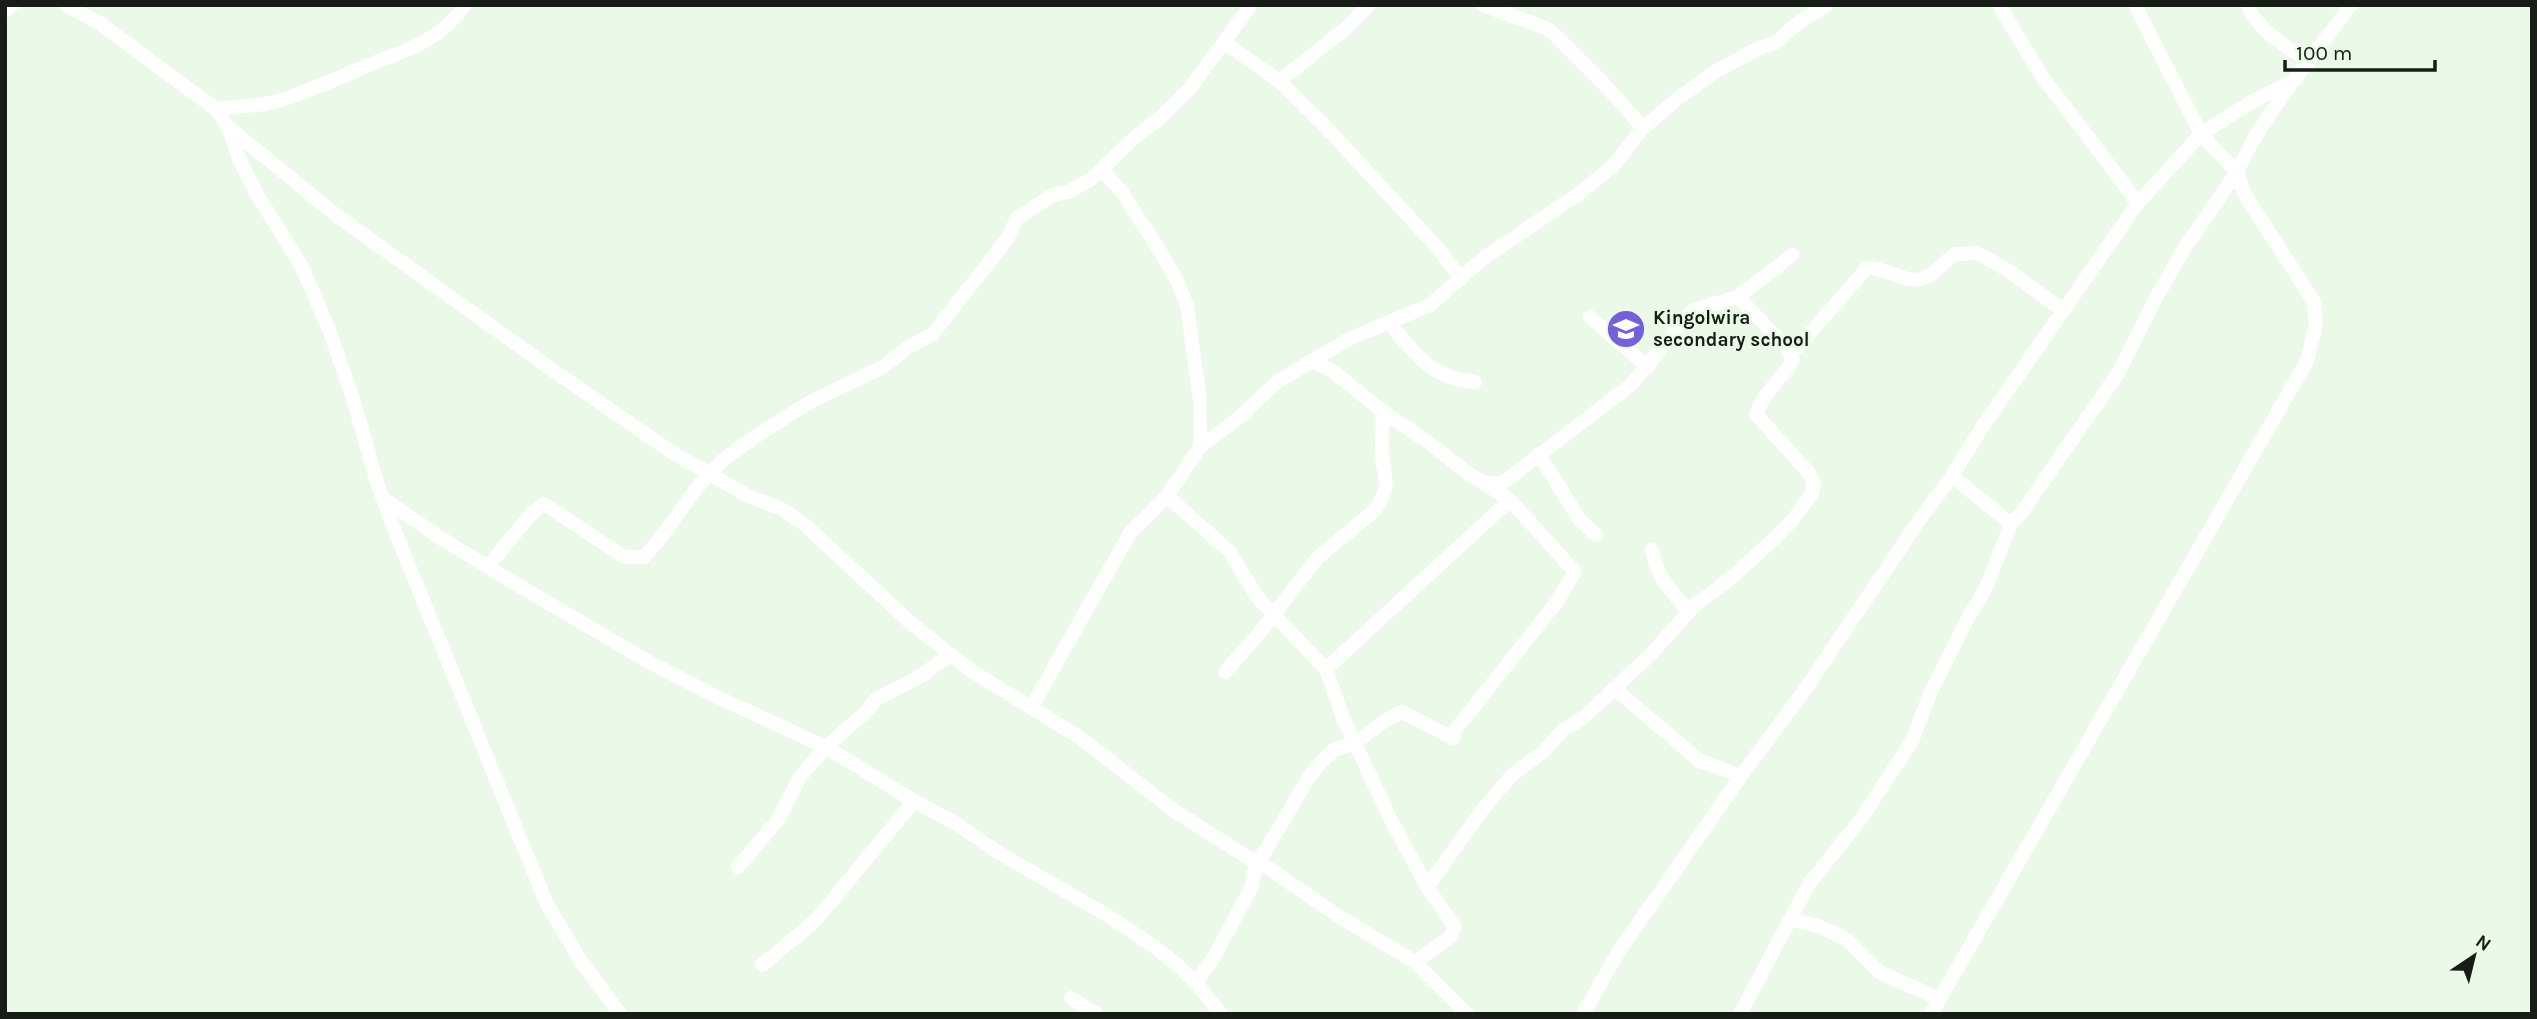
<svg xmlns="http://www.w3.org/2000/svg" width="2537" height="1019" viewBox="0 0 2537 1019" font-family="Karla,sans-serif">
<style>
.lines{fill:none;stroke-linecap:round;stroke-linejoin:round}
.minor{stroke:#fff;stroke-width:14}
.labels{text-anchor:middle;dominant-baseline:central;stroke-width:6;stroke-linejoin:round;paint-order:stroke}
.poi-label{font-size:19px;font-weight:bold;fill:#171c16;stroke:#eaf9e8;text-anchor:start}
</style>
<rect width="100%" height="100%" fill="#eaf9e8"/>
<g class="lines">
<path class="minor" d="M 66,5 L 99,23 L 216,109 L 227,126 L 336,215 L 554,371 L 673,453 L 748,496 L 780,508 L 804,524 L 912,624 L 970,670 L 1079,737 L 1176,812 L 1250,859 L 1257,860 L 1338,916 L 1415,962 L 1467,1014
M 1482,5 L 1546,28 L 1554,34 L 1607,87 L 1643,128
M 1999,5 L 2041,75 L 2138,203
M 2247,5 C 2258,31 2288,47 2309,62
M 5,11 L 12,5
M 1224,42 L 1279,81 L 1325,126 L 1436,246 L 1461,279
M 1279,81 L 1344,30 L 1369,5
M 216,109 L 265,104 L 282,100 C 310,90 337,79 364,67 C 405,50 437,44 465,5
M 228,127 L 240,161 L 258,196 L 301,265 L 330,332 L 354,402 L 377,482 L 392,524 L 546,902 L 579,958 L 620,1014
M 1102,170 L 1121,191 L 1160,251 L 1177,280 L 1187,306 L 1200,400 L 1200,447
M 1590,317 L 1648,367
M 1390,324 C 1417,356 1431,378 1475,382
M 1786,347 L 1797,348 L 1867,268 C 1891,267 1910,291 1933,273 C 1941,267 1946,260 1955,254 L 1978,253 L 2009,271 L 2064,311
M 1539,454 L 1579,519 L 1596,535
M 1952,476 L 2011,524
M 1484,482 L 1501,484 L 1631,385 L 1693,310 L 1738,297 L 1792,255
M 1167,496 L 1229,551 L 1258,598 L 1326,669 L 1343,718 L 1390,818 L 1427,887 L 1455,927 L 1450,937 L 1415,962
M 384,499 L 439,537 L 511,581 L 647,661 L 717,697 L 826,747 L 914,801 L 955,823 L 999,853 L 1105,914 L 1152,945 L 1175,963 L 1196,983 L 1221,1014
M 1652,550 C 1657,578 1671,590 1688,611
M 488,566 L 532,513 L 544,504 L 624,557 L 644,557 C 668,532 684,502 707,476 C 712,470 719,467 723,460 L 756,436 L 810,402 L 883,367 L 907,348 L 933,334 L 1007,239 L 1017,218 L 1053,195 L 1068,192 L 1090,180 L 1133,139 L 1159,119 L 1190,88 L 1251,5
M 1326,669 L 1510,500
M 1225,672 L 1262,630 L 1317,558 L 1373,512 C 1392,486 1385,483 1382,455 C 1381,440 1384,427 1382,411
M 1614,688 L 1700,761 L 1741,776
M 1031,708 L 1130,533 L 1167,496 L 1200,447 L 1241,416 L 1277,382 L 1295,371 L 1349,339 L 1430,305 L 1485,257 L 1577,195 L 1613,166 L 1643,128 L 1677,99 L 1715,72 L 1759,48 L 1775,43 L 1799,22 L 1827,5
M 738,867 L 778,820 L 800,777 L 826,747 L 868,710 L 875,700 L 921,676 L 951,654
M 1427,887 L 1483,809 L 1512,775 L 1544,751 L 1563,730 L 1583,718 L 1650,655 L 1695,605 L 1730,579 L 1775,538 L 1793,520 L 1812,493 L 1814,483 L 1808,472 L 1756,414 L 1763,399 L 1793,361 L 1786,347 L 1738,297
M 1792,919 L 1821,927 L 1846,939 L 1879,972 L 1940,999
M 762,965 L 815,921 L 914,801
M 1196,983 L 1214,957 L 1251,888 L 1257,860 L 1266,850 L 1308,779 L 1322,761 L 1334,750 L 1355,743 L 1386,720 L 1402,712 L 1453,738 L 1456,729 L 1556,603 L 1575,572 L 1510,500 L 1465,471 L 1427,441 L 1382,411 L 1334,372 L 1313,361
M 1071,998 L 1096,1014
M 1583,1014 L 1619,951 L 1741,776 L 1802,694 L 1920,519 L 1952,476 L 1983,426 L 2138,203 L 2201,134 L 2255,100 L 2296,80
M 1740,1014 L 1809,884 L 1861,819 L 1912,741 L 1930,694 L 1968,618 L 1985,590 L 2011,524 L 2022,512 L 2119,372 L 2157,296 L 2186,246 L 2237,172 L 2201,134 L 2135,5
M 1931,1014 L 2307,361 L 2316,325 L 2314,302 L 2245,195 L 2237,172 C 2262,115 2314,56 2351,5"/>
</g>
<defs>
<g id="school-disc" transform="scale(2.0125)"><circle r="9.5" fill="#7460da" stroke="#eaf9e8"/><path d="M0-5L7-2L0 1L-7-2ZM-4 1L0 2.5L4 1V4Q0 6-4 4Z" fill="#fff"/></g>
</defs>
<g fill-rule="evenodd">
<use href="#school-disc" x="1626" y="329"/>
</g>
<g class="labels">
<g class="poi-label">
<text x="1653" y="318">Kingolwira<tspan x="1653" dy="22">secondary school</tspan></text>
</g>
</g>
<rect width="2537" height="1019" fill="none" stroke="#171c16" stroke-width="14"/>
<g transform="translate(2474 956) rotate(35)" stroke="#eaf9e8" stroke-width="5" paint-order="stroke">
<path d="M0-5L12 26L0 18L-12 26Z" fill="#171c16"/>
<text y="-10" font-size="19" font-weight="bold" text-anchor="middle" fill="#171c16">N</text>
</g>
<path d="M2285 60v10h150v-10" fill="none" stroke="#171c16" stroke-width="3.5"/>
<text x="2296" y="60" font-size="21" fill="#171c16" stroke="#eaf9e8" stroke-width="5" paint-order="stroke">100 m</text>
</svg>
